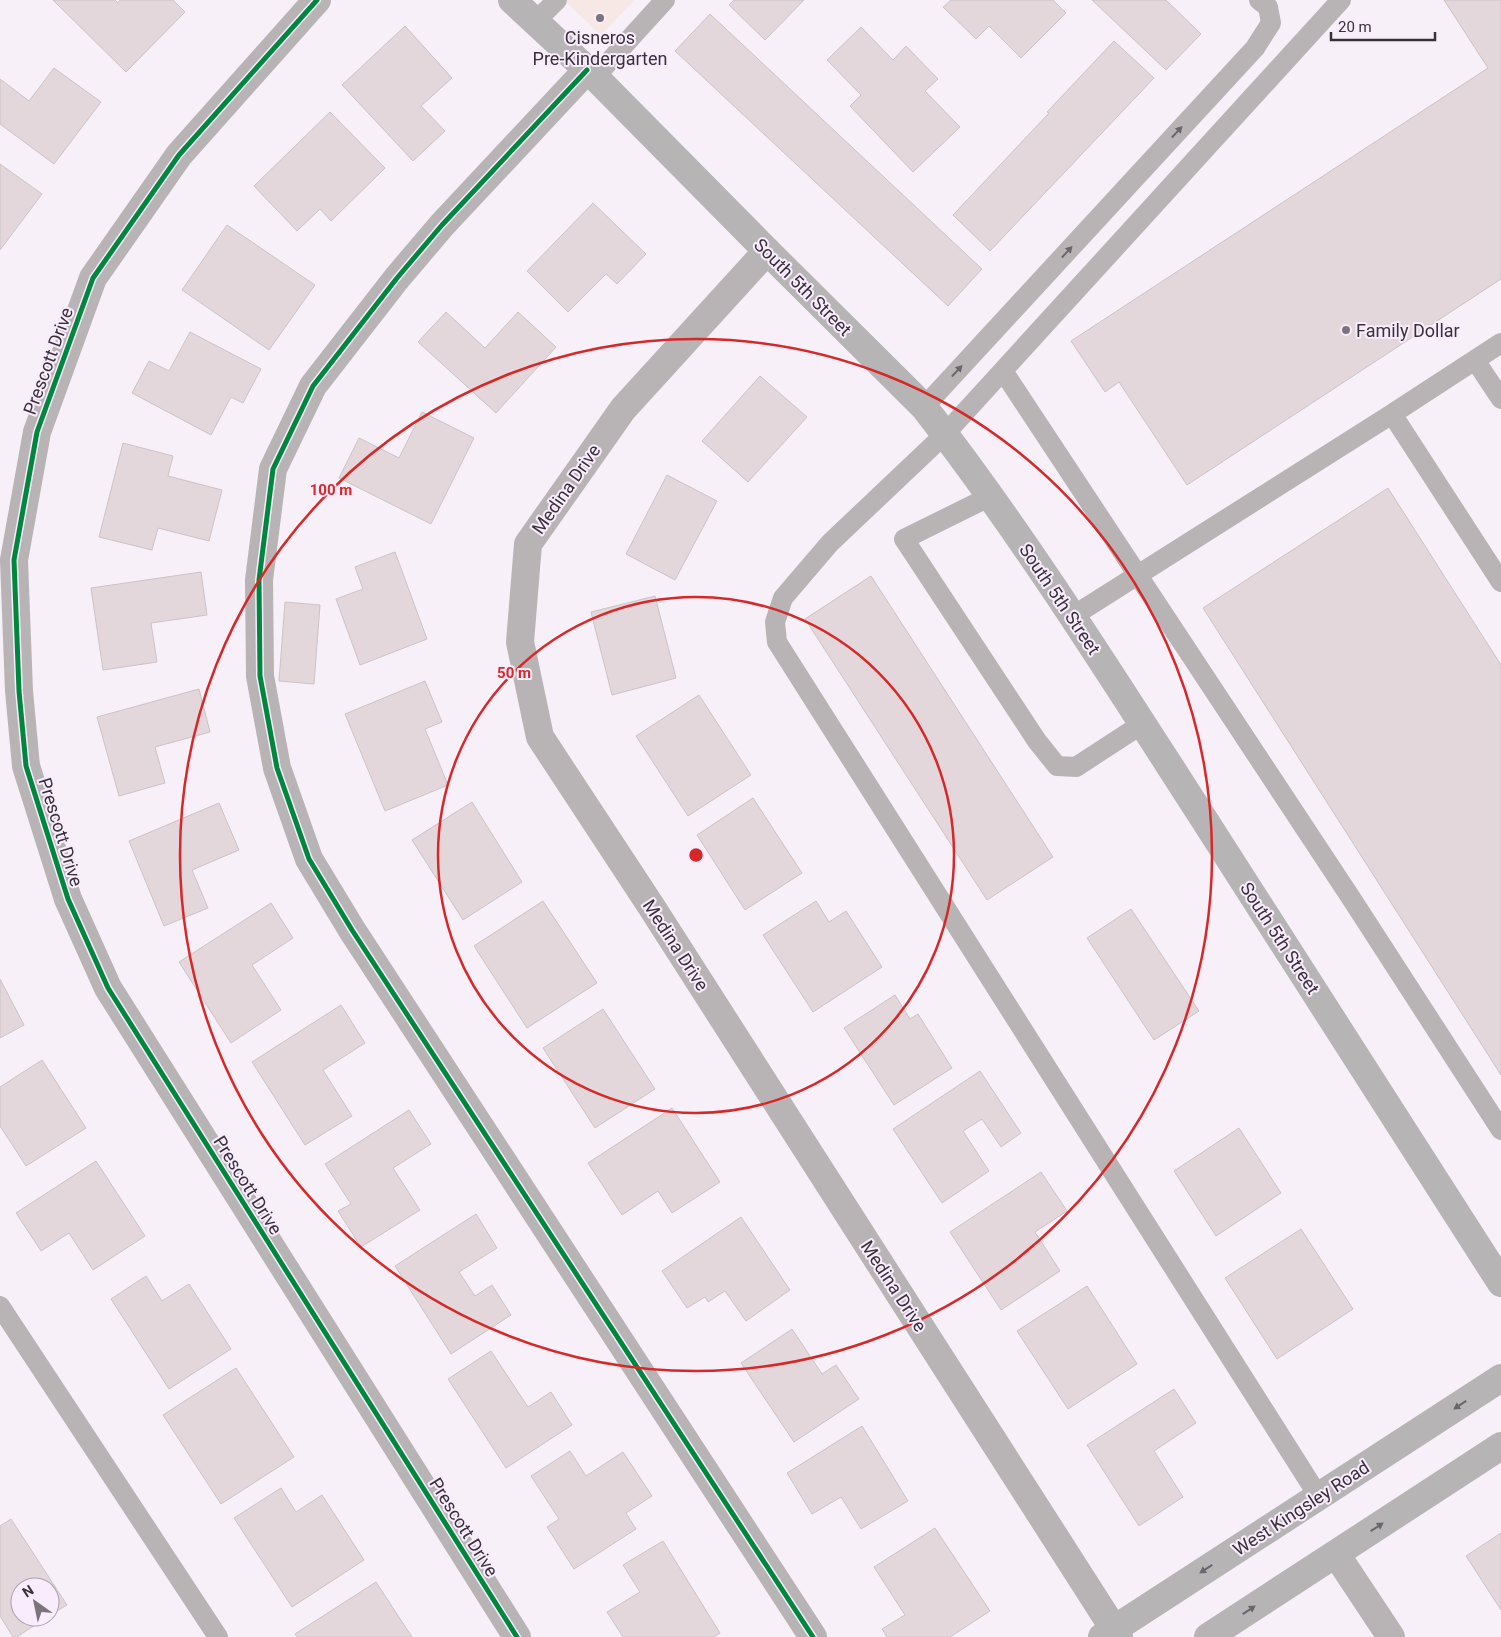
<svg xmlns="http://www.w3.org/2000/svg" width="1501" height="1637" viewBox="0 0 1501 1637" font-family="Roboto,sans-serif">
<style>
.education{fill:#f8e8e5}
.building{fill:#e3d7db;stroke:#ccc3c6}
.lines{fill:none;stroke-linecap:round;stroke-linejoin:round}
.lane{stroke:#b8b4b5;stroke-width:20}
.street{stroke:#b8b4b5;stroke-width:28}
.secondary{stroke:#b7b4b6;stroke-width:28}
.cycleway-casing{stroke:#f9ecfd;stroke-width:8}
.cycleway{stroke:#00873e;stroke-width:5}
.oneway{fill:#6b656b}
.oneway2{fill:#6b656c}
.ring{fill:none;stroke:#d62828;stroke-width:2.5}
.poi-dot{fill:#7b747d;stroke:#f9ecfd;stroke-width:2}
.labels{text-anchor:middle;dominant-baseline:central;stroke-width:4;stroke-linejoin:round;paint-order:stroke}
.poi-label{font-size:18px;fill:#38313a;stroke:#f9ecfd}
.street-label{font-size:18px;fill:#38313a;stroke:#f9ecfd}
.centre{fill:#d62828;stroke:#f9ecfd;stroke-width:2.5}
.ring-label{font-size:15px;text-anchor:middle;font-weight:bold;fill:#d62828;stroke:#f9ecfd;stroke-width:4;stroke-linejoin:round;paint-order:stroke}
</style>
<rect width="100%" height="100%" fill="#f7f0f9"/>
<path class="education" d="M 564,0 L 634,0 L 601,35 Z"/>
<path class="building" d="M 53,0 L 115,0 L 118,3 L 120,0 L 173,0 L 185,12 L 126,72 Z
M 734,0 L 804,0 L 765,40 L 729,5 Z
M 951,0 L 1053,0 L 1066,13 L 1021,58 L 989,26 L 976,39 L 943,7 Z
M 1092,0 L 1166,0 L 1201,34 L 1166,70 Z
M 1444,0 L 1501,0 L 1501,279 L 1187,485 L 1119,382 L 1105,392 L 1071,341 L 1488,68 Z
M 710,14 L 982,269 L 948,306 L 675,51 Z
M 405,26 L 452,78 L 421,106 L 445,131 L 413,161 L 342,85 Z
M 861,27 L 893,60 L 906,46 L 938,79 L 925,91 L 960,127 L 913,172 L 850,106 L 861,95 L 827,60 Z
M 1114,41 L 1154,78 L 990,251 L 953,215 L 1049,113 L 1047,112 Z
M 54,68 L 101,102 L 54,164 L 0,124 L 0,79 L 29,101 Z
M 330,112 L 385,168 L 331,221 L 320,209 L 297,231 L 254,186 Z
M 0,164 L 42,194 L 0,250 Z
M 593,203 L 646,254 L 617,284 L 606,274 L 568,312 L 527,271 Z
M 227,225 L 315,285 L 269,350 L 182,290 Z
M 446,312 L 485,348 L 518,312 L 556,347 L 496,413 L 418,342 Z
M 190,332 L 261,369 L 243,403 L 231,397 L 211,435 L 132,393 L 149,361 L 169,371 Z
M 760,376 L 807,417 L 748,482 L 702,441 Z
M 422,412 L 474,438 L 431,524 L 339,478 L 359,438 L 399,458 Z
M 123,443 L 173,456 L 168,476 L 222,490 L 209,541 L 158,528 L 152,550 L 99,537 Z
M 667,475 L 717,501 L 675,580 L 626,554 Z
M 1388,488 L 1501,665 L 1501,1075 L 1203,608 Z
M 395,552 L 427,639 L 360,665 L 336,599 L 363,589 L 355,567 Z
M 201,572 L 207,615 L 151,623 L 157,662 L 103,670 L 91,588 Z
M 871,576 L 1053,857 L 987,900 L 805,619 Z
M 655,596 L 676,678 L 612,695 L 591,612 Z
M 285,602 L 320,605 L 314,684 L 279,681 Z
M 425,681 L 442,722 L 425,729 L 448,785 L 385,811 L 345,714 Z
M 199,689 L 210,732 L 155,747 L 165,783 L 119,796 L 97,717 Z
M 699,695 L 751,775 L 688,816 L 636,736 Z
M 753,798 L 802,873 L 745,910 L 697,835 Z
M 472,802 L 522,882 L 463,920 L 412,840 Z
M 219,803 L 239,850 L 192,870 L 208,908 L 164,926 L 129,841 Z
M 543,901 L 597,983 L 527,1028 L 474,946 Z
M 816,901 L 829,922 L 846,911 L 882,967 L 813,1012 L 763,935 Z
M 271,903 L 293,938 L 252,965 L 281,1010 L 231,1043 L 179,962 Z
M 1131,909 L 1199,1011 L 1154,1040 L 1087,938 Z
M 0,979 L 24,1025 L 0,1038 Z
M 895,995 L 910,1019 L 918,1014 L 952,1068 L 894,1105 L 844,1028 Z
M 341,1005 L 365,1043 L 323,1070 L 352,1116 L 305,1145 L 252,1062 Z
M 603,1009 L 655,1089 L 595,1128 L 543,1048 Z
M 42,1060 L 86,1128 L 26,1166 L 0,1126 L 0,1087 Z
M 980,1071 L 1021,1133 L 1001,1147 L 982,1119 L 963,1131 L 989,1171 L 942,1203 L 893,1129 Z
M 672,1108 L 720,1182 L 672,1213 L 658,1191 L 622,1215 L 588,1163 Z
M 409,1110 L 431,1144 L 393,1168 L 420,1210 L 361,1247 L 338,1211 L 351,1204 L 325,1164 Z
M 1239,1128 L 1281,1193 L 1216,1236 L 1174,1171 Z
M 96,1161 L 145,1236 L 93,1270 L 69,1233 L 41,1251 L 16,1213 Z
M 1041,1172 L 1067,1211 L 1035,1232 L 1060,1271 L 1001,1310 L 950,1232 Z
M 476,1214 L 497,1248 L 459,1272 L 475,1296 L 492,1285 L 511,1315 L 451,1354 L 395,1266 Z
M 741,1217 L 790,1290 L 746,1321 L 725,1291 L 708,1302 L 705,1297 L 687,1308 L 662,1271 Z
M 1301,1229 L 1353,1309 L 1277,1359 L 1225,1278 Z
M 146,1276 L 162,1301 L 189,1284 L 231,1349 L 169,1389 L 111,1299 Z
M 1087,1286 L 1137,1364 L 1068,1409 L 1017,1331 Z
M 792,1329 L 822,1374 L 836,1365 L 859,1399 L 794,1442 L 741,1363 Z
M 491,1351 L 528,1407 L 551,1392 L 572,1425 L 506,1468 L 448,1379 Z
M 236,1368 L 294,1457 L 221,1504 L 163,1415 Z
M 1174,1389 L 1196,1423 L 1154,1451 L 1183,1497 L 1139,1526 L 1087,1445 Z
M 862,1426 L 908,1501 L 861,1529 L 841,1497 L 812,1514 L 787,1473 Z
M 570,1451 L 586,1476 L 623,1452 L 652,1496 L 626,1513 L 636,1529 L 574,1569 L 547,1527 L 559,1519 L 531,1476 Z
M 281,1488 L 296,1512 L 322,1495 L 364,1560 L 292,1607 L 234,1518 Z
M 11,1519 L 67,1605 L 50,1615 L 50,1587 L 20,1587 L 20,1617 L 47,1617 L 17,1637 L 13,1637 L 0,1616 L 0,1526 Z
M 935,1528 L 990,1611 L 950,1637 L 887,1637 L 882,1629 L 905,1615 L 874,1567 Z
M 1501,1533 L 1501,1610 L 1466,1556 Z
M 663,1541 L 720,1633 L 714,1637 L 623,1637 L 607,1612 L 640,1592 L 623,1565 Z
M 376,1582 L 412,1637 L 297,1637 L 295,1634 Z"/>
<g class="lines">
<path class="lane" d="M 535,22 L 557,0
M 595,77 L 665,0
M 1475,360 L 1501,399
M 1003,371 L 1353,901 L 1501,1130
M 924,407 L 1255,48 L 1271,23 L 1268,7 L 1259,0
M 1392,414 L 1501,343
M 991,496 L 904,539 L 1037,741 L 1057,766 L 1076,767 L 1142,724
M 1073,616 L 1392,414 L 1501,582
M 0,1306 L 218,1637
M 1319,1497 L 777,642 L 775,622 L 783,598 L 830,543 L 945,434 L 1341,0"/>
<path class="street" d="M 317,0 L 179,155 L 93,278 L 37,432 L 14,560 L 19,691 L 26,766 L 68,899 L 108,988 L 517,1637
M 587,70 L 442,225 L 397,278 L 313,386 L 273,469 L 259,580 L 260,676 L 277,768 L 309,859 L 352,930 L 813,1637
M 767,251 L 623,409 L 528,544 L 520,642 L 540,737 L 651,906 L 1119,1637
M 1336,1554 L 1391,1637"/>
<path class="secondary" d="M 512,0 L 595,77 L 767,251 L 924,407 C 1024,536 1111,675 1200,813 C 1300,970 1401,1126 1501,1283
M 1102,1637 L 1501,1378
M 1208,1637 L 1501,1446"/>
<g class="cycleway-casing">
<path id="cycleway" d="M 317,0 L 179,155 L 93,278 L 37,432 L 14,560 L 19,691 L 26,766 L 68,899 L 108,988 L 517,1637
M 587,70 L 442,225 L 397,278 L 313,386 L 273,469 L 259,580 L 260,676 L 277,768 L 309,859 L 352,930 L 813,1637"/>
</g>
<use href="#cycleway" class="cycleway"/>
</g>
<defs><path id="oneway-solid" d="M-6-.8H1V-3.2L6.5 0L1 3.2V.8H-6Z" transform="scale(1.25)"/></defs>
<g class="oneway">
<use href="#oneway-solid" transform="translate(1177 132) rotate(-47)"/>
<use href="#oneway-solid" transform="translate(1067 252) rotate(-47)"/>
<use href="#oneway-solid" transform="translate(957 371) rotate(-47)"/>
</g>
<g class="oneway2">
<use href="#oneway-solid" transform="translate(1460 1405) rotate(147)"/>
<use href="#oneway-solid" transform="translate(1377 1527) rotate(-33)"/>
<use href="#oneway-solid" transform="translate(1206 1569) rotate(147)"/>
<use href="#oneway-solid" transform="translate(1249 1610) rotate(-33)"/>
</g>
<g class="ring">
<circle cx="696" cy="855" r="258"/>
<circle cx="696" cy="855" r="516"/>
</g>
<g class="poi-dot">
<circle cx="600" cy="18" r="5"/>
<circle cx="1346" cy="330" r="5"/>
</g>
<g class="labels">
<g class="poi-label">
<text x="600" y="37">Cisneros<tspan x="600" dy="21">Pre-Kindergarten</tspan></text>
<text x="1356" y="330" text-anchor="start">Family Dollar</text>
</g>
<g class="street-label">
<text transform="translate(803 287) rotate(45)">South 5th Street</text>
<text transform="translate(48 361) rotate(-70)">Prescott Drive</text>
<text transform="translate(566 489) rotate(-55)">Medina Drive</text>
<text transform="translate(1060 599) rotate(56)">South 5th Street</text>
<text transform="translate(61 832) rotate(73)">Prescott Drive</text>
<text transform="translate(1280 938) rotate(57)">South 5th Street</text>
<text transform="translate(676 945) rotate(57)">Medina Drive</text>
<text transform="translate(248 1185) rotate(58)">Prescott Drive</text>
<text transform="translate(894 1286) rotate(57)">Medina Drive</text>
<text transform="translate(1301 1508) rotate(-33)">West Kingsley Road</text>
<text transform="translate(464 1527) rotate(58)">Prescott Drive</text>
</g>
</g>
<circle cx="696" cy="855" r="8" class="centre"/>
<g class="ring-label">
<text x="331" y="495">100 m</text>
<text x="514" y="678">50 m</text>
</g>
<g transform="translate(35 1602) rotate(327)"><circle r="24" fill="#f9ecfd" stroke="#aca1af"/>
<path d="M0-4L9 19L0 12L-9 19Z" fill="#7b747d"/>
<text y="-8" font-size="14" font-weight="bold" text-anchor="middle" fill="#38313a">N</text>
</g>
<path d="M1331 32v8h104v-8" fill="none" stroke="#38313a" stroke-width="2.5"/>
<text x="1338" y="32" font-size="15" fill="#38313a" stroke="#f9ecfd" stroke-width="4" paint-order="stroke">20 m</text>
</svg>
